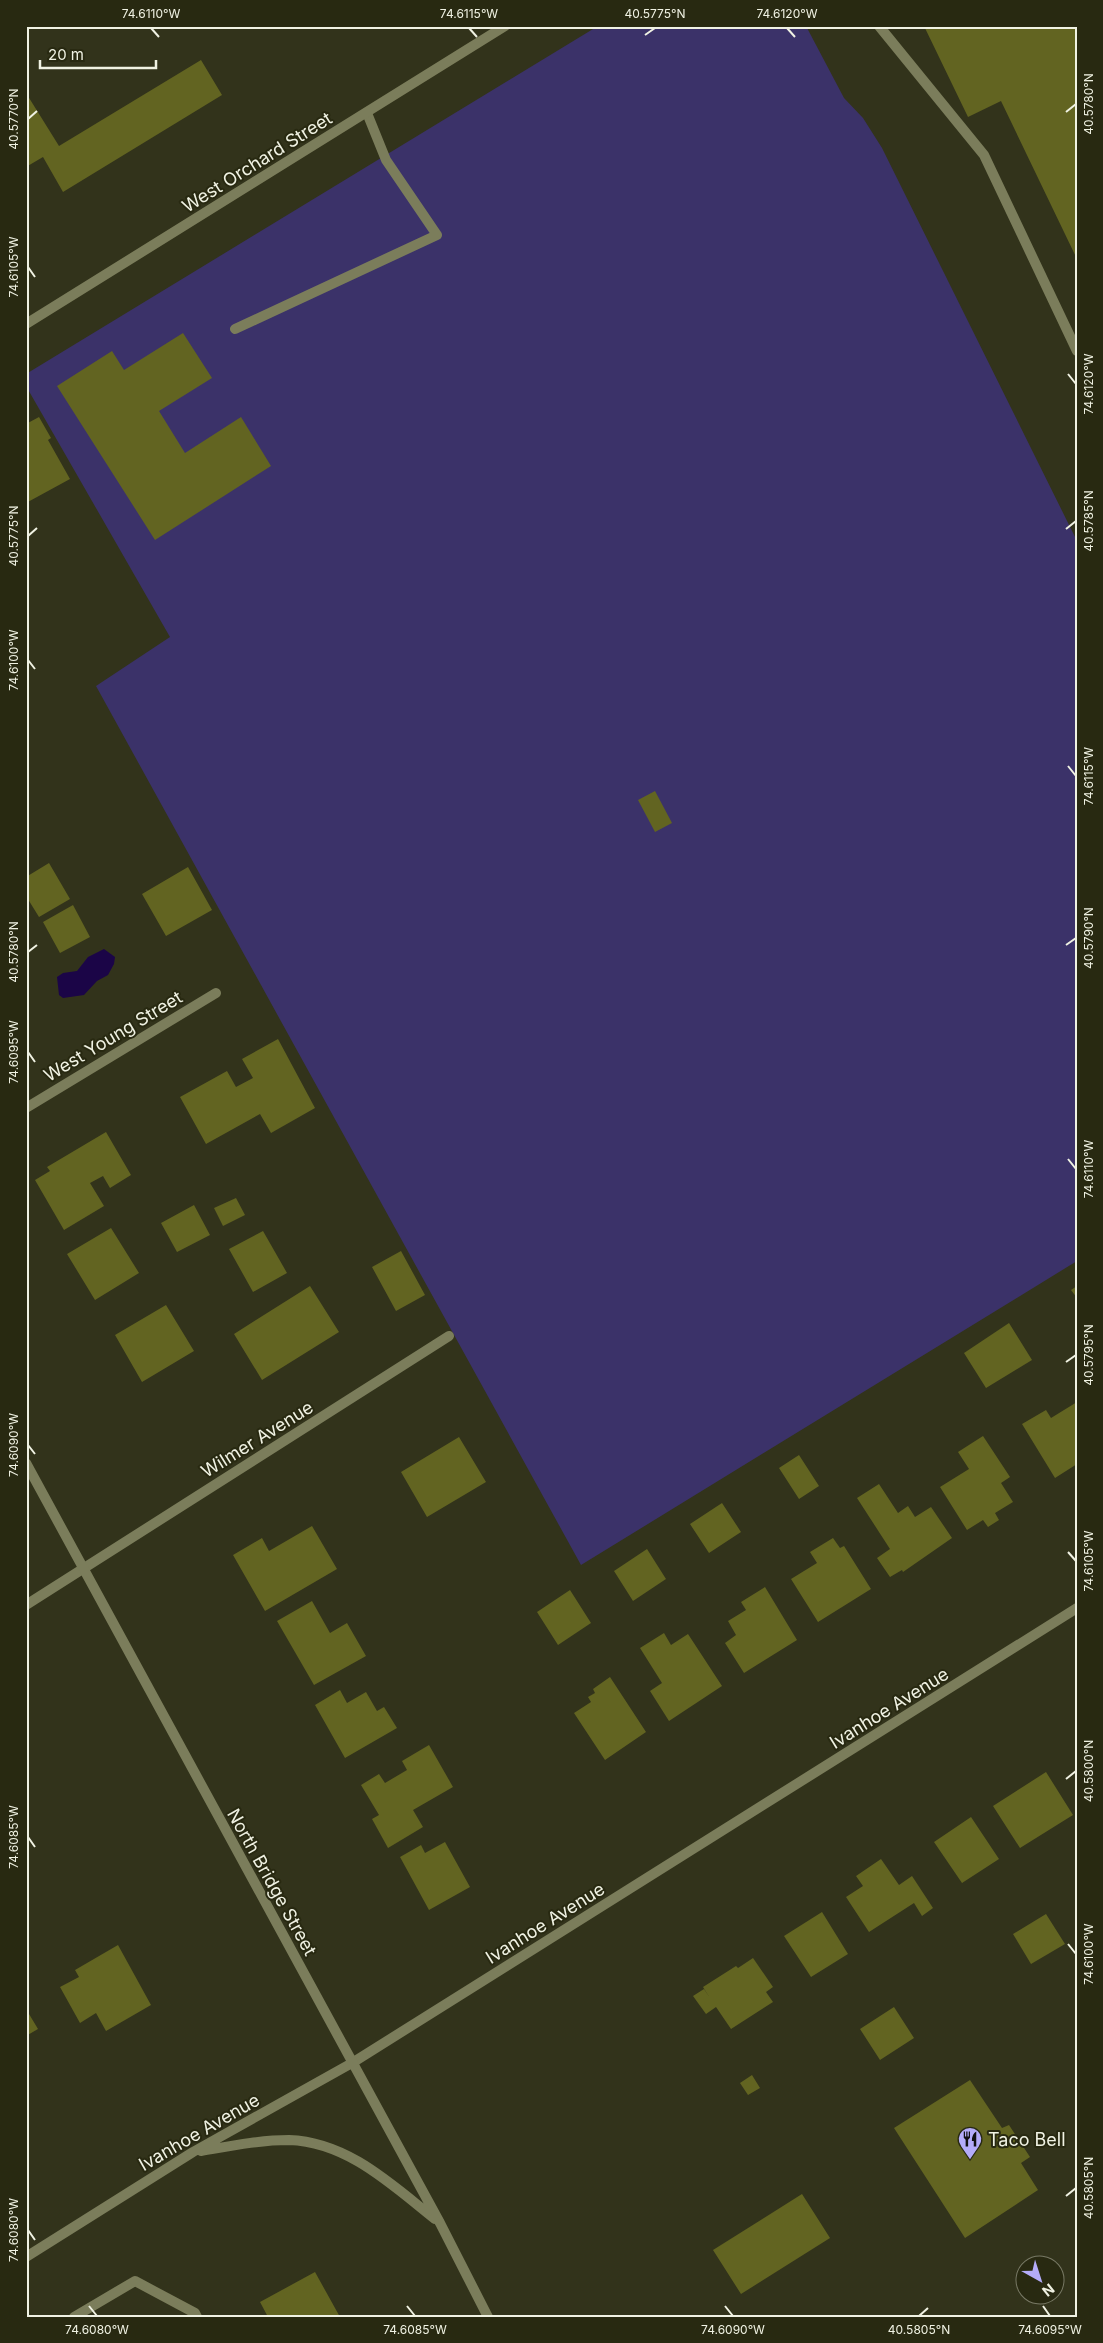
<svg xmlns="http://www.w3.org/2000/svg" width="1103" height="2343" viewBox="0 0 1103 2343" font-family="Inter,sans-serif">
<style>
.green{fill:#3b3269}
.water{fill:#1b0547}
.building{fill:#626421}
.lines{fill:none;stroke-linecap:round;stroke-linejoin:round}
.service{stroke:#7b7d5b;stroke-width:10}
.minor{stroke:#7b7d5b;stroke-width:10}
.tertiary{stroke:#7b7d5b;stroke-width:10}
.ticks{fill:none;stroke:#f0f2e3;stroke-width:2}
.labels{text-anchor:middle;dominant-baseline:central;stroke-width:4;stroke-linejoin:round;paint-order:stroke}
.street-label{font-size:18px;fill:#f0f2e3;stroke:#282911}
.poi-label{font-size:18px;fill:#f0f2e3;stroke:#282911;text-anchor:start}
.neatline{fill:none;stroke:#f0f2e3;stroke-width:2}
.ticks-label{font-size:12px;text-anchor:middle;fill:#f0f2e3}
</style>
<rect width="100%" height="100%" fill="#32331b"/>
<path class="green" d="M 598,26 L 806,26 L 844,98 L 863,118 L 882,148 L 1077,541 L 1077,1261 L 581,1565 L 96,686 L 170,637 L 26,386 L 26,374 Z"/>
<path class="water" d="M 104,949 L 115,957 L 114,964 L 108,975 L 97,981 L 84,995 L 63,998 L 59,995 L 57,977 L 63,973 L 77,971 L 88,957 Z"/>
<path class="building" d="M 924,26 L 1077,26 L 1077,259 L 1001,101 L 968,117 Z
M 201,60 L 222,95 L 63,192 L 43,157 L 26,167 L 26,93 L 59,146 Z
M 183,333 L 212,378 L 159,411 L 185,453 L 241,417 L 271,466 L 155,540 L 57,386 L 112,351 L 124,370 Z
M 39,417 L 51,438 L 48,440 L 70,479 L 26,503 L 26,424 Z
M 655,791 L 672,823 L 655,832 L 638,800 Z
M 49,863 L 70,899 L 39,917 L 26,896 L 26,877 Z
M 188,867 L 212,910 L 166,936 L 142,894 Z
M 73,905 L 90,937 L 60,953 L 43,922 Z
M 278,1039 L 315,1108 L 271,1133 L 260,1114 L 206,1144 L 180,1097 L 227,1071 L 236,1087 L 253,1078 L 242,1059 Z
M 106,1132 L 131,1175 L 110,1188 L 103,1176 L 90,1183 L 104,1206 L 64,1230 L 35,1180 L 50,1171 L 47,1167 Z
M 236,1198 L 245,1215 L 223,1226 L 214,1208 Z
M 194,1205 L 210,1235 L 177,1252 L 161,1223 Z
M 111,1228 L 139,1273 L 95,1300 L 67,1254 Z
M 263,1231 L 287,1273 L 253,1292 L 229,1249 Z
M 401,1251 L 425,1295 L 396,1311 L 372,1267 Z
M 310,1286 L 339,1332 L 262,1380 L 234,1334 Z
M 1077,1286 L 1077,1298 L 1071,1290 Z
M 166,1305 L 194,1351 L 142,1382 L 115,1335 Z
M 1009,1323 L 1032,1360 L 986,1388 L 964,1353 Z
M 1077,1402 L 1077,1464 L 1055,1478 L 1022,1424 L 1046,1410 L 1051,1418 Z
M 983,1436 L 1010,1477 L 1001,1483 L 1013,1502 L 995,1513 L 999,1520 L 988,1527 L 983,1520 L 967,1530 L 940,1487 L 969,1469 L 958,1452 Z
M 459,1437 L 486,1482 L 427,1517 L 401,1472 Z
M 799,1455 L 819,1486 L 799,1499 L 779,1468 Z
M 879,1484 L 898,1513 L 908,1506 L 915,1517 L 931,1507 L 952,1538 L 903,1572 L 902,1570 L 890,1577 L 877,1558 L 890,1549 L 857,1498 Z
M 722,1503 L 741,1532 L 709,1553 L 690,1524 Z
M 312,1526 L 337,1569 L 265,1611 L 233,1555 L 262,1538 L 269,1551 Z
M 833,1538 L 840,1548 L 844,1546 L 871,1589 L 818,1622 L 791,1579 L 817,1563 L 810,1552 Z
M 647,1549 L 666,1579 L 633,1601 L 614,1571 Z
M 765,1587 L 797,1640 L 744,1673 L 725,1643 L 736,1635 L 728,1621 L 746,1610 L 741,1602 Z
M 570,1590 L 591,1623 L 558,1645 L 537,1612 Z
M 312,1601 L 330,1633 L 347,1623 L 366,1656 L 314,1685 L 277,1621 Z
M 664,1633 L 671,1645 L 688,1634 L 722,1686 L 669,1721 L 650,1691 L 662,1683 L 640,1648 Z
M 610,1677 L 646,1732 L 605,1760 L 574,1713 L 591,1702 L 588,1697 L 595,1693 L 593,1689 Z
M 340,1690 L 347,1703 L 366,1692 L 377,1711 L 384,1707 L 397,1728 L 345,1758 L 315,1705 Z
M 429,1745 L 453,1787 L 413,1810 L 423,1827 L 388,1848 L 372,1819 L 379,1815 L 361,1785 L 379,1774 L 385,1783 L 407,1770 L 402,1761 Z
M 1046,1772 L 1073,1815 L 1020,1848 L 993,1806 Z
M 971,1817 L 999,1859 L 962,1883 L 934,1842 Z
M 445,1842 L 470,1887 L 429,1910 L 400,1857 L 421,1845 L 425,1853 Z
M 881,1859 L 899,1885 L 912,1876 L 933,1908 L 922,1916 L 914,1903 L 869,1932 L 846,1897 L 863,1886 L 856,1876 Z
M 822,1912 L 848,1954 L 811,1977 L 784,1936 Z
M 1046,1914 L 1065,1944 L 1031,1964 L 1013,1934 Z
M 118,1945 L 151,2005 L 106,2031 L 96,2013 L 80,2023 L 60,1987 L 79,1977 L 75,1970 Z
M 753,1958 L 773,1987 L 766,1992 L 773,2002 L 731,2029 L 716,2007 L 706,2014 L 693,1996 L 704,1989 L 710,1998 L 703,1987 L 736,1966 L 738,1968 Z
M 894,2007 L 914,2038 L 880,2060 L 860,2029 Z
M 26,2009 L 38,2029 L 26,2036 Z
M 752,2075 L 760,2088 L 748,2095 L 740,2083 Z
M 970,2080 L 1002,2128 L 1009,2125 L 1030,2157 L 1021,2163 L 1038,2190 L 965,2238 L 894,2128 Z
M 802,2194 L 830,2238 L 741,2294 L 713,2250 Z
M 315,2272 L 340,2317 L 268,2317 L 260,2302 Z"/>
<g class="lines">
<path class="service" d="M 879,26 L 984,155 L 1077,351
M 235,329 L 437,235 L 386,160 L 367,113
M 74,2317 L 135,2281 L 195,2313 L 197,2317"/>
<path class="minor" d="M 26,324 L 505,26
M 26,1108 L 216,993
M 26,1605 L 449,1336
M 352,2063 L 1077,1608"/>
<path class="tertiary" d="M 26,1463 L 440,2223 L 488,2317
M 201,2151 C 230,2146 260,2140 289,2140 C 348,2142 392,2185 435,2219
M 26,2257 L 193,2152 L 352,2063"/>
</g>
<path class="ticks" d="M 151,28 L 159,37M 469,28 L 477,37M 787,28 L 795,37M 645,35 L 655,28M 1066,112 L 1076,104M 28,119 L 37,111M 28,267 L 35,277M 1068,374 L 1076,384M 1066,529 L 1076,521M 28,536 L 37,528M 28,660 L 35,669M 1068,766 L 1076,776M 1066,945 L 1076,938M 28,952 L 37,945M 28,1052 L 35,1062M 1068,1159 L 1076,1169M 1066,1362 L 1076,1355M 28,1445 L 35,1454M 1068,1552 L 1076,1561M 1066,1779 L 1076,1771M 28,1837 L 35,1847M 1068,1944 L 1076,1954M 1066,2196 L 1076,2188M 28,2230 L 35,2240M 89,2306 L 97,2316M 407,2306 L 415,2316M 725,2306 L 733,2316M 1043,2306 L 1050,2316M 919,2316 L 928,2308"/>
<defs>
<g id="restaurant-pin" transform="scale(1.25)"><path d="M0 17L-7.5 6A9.5 9.5 0 1 1 7.5 6Z" fill="#b4acf9" stroke="#282911"/><path d="M-5-6h1v4h1v-4h1v4h1v-4h1v5L-1.5 .5V6h-2V.5L-5-1ZM5-6V6H3V1.5H1.5Q1.5-4 5-6Z" fill="#111"/></g>
</defs>
<g fill-rule="evenodd">
<use href="#restaurant-pin" x="970" y="2139"/>
</g>
<g class="labels">
<g class="street-label">
<text transform="translate(257 162) rotate(-32)">West Orchard Street</text>
<text transform="translate(113 1036) rotate(-31)">West Young Street</text>
<text transform="translate(257 1439) rotate(-32)">Wilmer Avenue</text>
<text transform="translate(889 1708) rotate(-32)">Ivanhoe Avenue</text>
<text transform="translate(272 1882) rotate(61)">North Bridge Street</text>
<text transform="translate(545 1923) rotate(-32)">Ivanhoe Avenue</text>
<text transform="translate(199 2132) rotate(-30)">Ivanhoe Avenue</text>
</g>
<g class="poi-label">
<text x="988" y="2139">Taco Bell</text>
</g>
</g>
<rect width="1103" height="2343" fill="none" stroke="#282911" stroke-width="55"/>
<g transform="translate(1040 2280) rotate(141)"><circle r="24" fill="#282911" stroke="#787965"/>
<path d="M0-4L9 19L0 12L-9 19Z" fill="#b4acf9"/>
<text y="-8" font-size="14" font-weight="bold" text-anchor="middle" fill="#f0f2e3">N</text>
</g>
<path d="M40 60v8h116v-8" fill="none" stroke="#f0f2e3" stroke-width="2.5"/>
<text x="48" y="60" font-size="15" fill="#f0f2e3" stroke="#282911" stroke-width="4" paint-order="stroke">20 m</text>
<rect x="28" y="28" width="1048" height="2288" class="neatline"/>
<g class="ticks-label">
<text x="151" y="18">74.6110°W</text>
<text x="469" y="18">74.6115°W</text>
<text x="655" y="18">40.5775°N</text>
<text x="787" y="18">74.6120°W</text>
<text transform="translate(1089 104) rotate(-90)" y="4">40.5780°N</text>
<text transform="translate(14 119) rotate(-90)" y="4">40.5770°N</text>
<text transform="translate(14 267) rotate(-90)" y="4">74.6105°W</text>
<text transform="translate(1089 384) rotate(-90)" y="4">74.6120°W</text>
<text transform="translate(1089 521) rotate(-90)" y="4">40.5785°N</text>
<text transform="translate(14 536) rotate(-90)" y="4">40.5775°N</text>
<text transform="translate(14 660) rotate(-90)" y="4">74.6100°W</text>
<text transform="translate(1089 776) rotate(-90)" y="4">74.6115°W</text>
<text transform="translate(1089 938) rotate(-90)" y="4">40.5790°N</text>
<text transform="translate(14 952) rotate(-90)" y="4">40.5780°N</text>
<text transform="translate(14 1052) rotate(-90)" y="4">74.6095°W</text>
<text transform="translate(1089 1169) rotate(-90)" y="4">74.6110°W</text>
<text transform="translate(1089 1355) rotate(-90)" y="4">40.5795°N</text>
<text transform="translate(14 1445) rotate(-90)" y="4">74.6090°W</text>
<text transform="translate(1089 1561) rotate(-90)" y="4">74.6105°W</text>
<text transform="translate(1089 1771) rotate(-90)" y="4">40.5800°N</text>
<text transform="translate(14 1837) rotate(-90)" y="4">74.6085°W</text>
<text transform="translate(1089 1954) rotate(-90)" y="4">74.6100°W</text>
<text transform="translate(1089 2188) rotate(-90)" y="4">40.5805°N</text>
<text transform="translate(14 2230) rotate(-90)" y="4">74.6080°W</text>
<text x="97" y="2334">74.6080°W</text>
<text x="415" y="2334">74.6085°W</text>
<text x="733" y="2334">74.6090°W</text>
<text x="919" y="2334">40.5805°N</text>
<text x="1050" y="2334">74.6095°W</text>
</g>
</svg>
